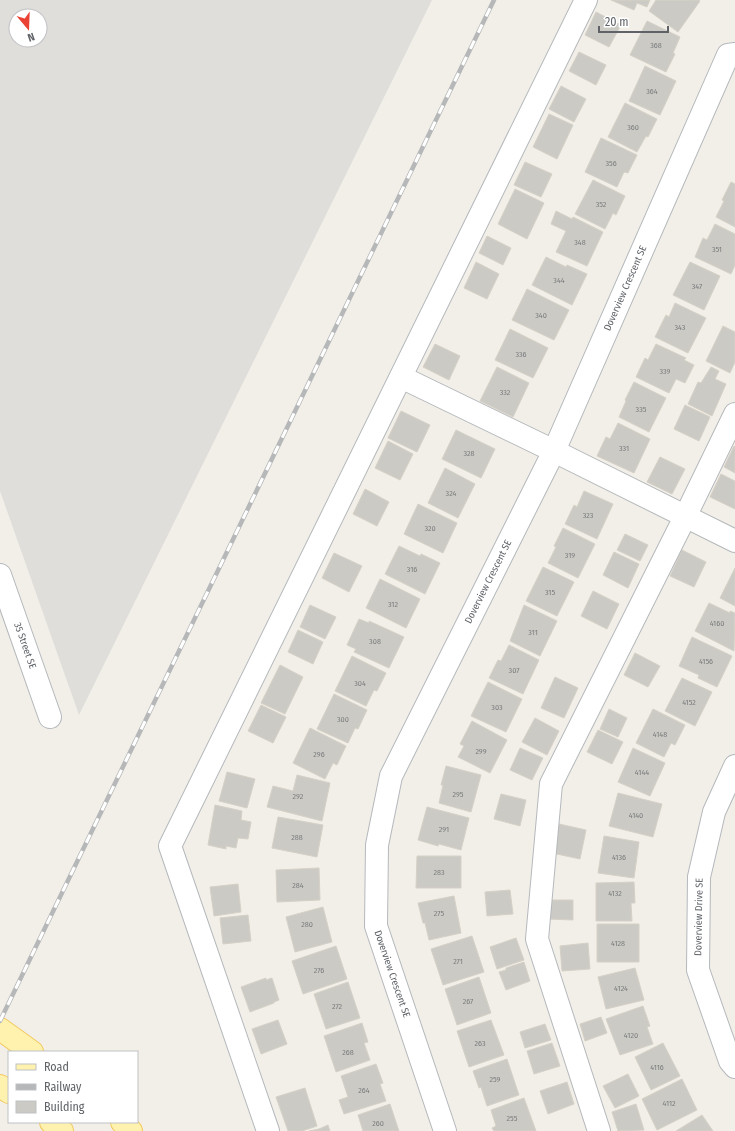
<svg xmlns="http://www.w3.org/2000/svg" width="735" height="1131" viewBox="0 0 735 1131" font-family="'Fira Sans Condensed',sans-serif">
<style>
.industrial{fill:#e0deda;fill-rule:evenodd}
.building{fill:#cccac5;stroke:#d6d1c6}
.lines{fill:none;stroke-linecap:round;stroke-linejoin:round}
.minor-casing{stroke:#b5b8bc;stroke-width:24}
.major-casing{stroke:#f2c960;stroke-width:24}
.minor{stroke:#fff;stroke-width:22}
.major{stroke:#fff2af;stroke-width:22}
.rail-casing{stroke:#b6b7b8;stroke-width:4.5}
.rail{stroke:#fff;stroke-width:3;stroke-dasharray:9;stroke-linecap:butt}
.labels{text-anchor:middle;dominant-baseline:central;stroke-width:3.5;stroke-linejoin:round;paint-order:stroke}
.number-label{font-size:8px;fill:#7a7d7f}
.street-label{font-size:10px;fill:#5f6368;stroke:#fff}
</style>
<rect width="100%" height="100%" fill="#f1efe8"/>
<path class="industrial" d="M 0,0 L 432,0 L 79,715 L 0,491 ZM 16,16 L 40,16 L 40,40 L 16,40 Z"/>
<path class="building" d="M 611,0 L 650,0 L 647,7 L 637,3 L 634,10 Z
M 656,0 L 699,0 L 700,1 L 678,32 L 649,11 Z
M 596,12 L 621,25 L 609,47 L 585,35 Z
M 647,21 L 680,37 L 673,53 L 675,54 L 666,72 L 630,55 Z
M 579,52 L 606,65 L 596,85 L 569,71 Z
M 645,66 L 676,81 L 660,115 L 629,101 Z
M 561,86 L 586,99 L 574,122 L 549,109 Z
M 625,103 L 657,119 L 648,137 L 646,136 L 637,152 L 608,137 Z
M 549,114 L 573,125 L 557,159 L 533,147 Z
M 601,138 L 637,155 L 628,173 L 624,172 L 617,187 L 585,172 Z
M 525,162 L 552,174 L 541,197 L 514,185 Z
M 593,180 L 625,196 L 616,215 L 613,213 L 605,229 L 575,214 Z
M 731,182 L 735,184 L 735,227 L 716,217 L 724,201 L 722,200 Z
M 515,189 L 544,203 L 527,239 L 498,224 Z
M 556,211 L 572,219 L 573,217 L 603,232 L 587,266 L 556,252 L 566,231 L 551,224 Z
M 715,224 L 735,234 L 735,265 L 731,274 L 695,257 L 703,238 L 707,240 Z
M 487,236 L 511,248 L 503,265 L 479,253 Z
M 546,257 L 566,267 L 567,265 L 587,274 L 572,305 L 532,285 Z
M 476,262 L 499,274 L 487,299 L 464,288 Z
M 690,262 L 720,276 L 704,310 L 673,295 Z
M 527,289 L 569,310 L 554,340 L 512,320 Z
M 675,303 L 706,318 L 688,353 L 655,337 L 666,315 L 669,317 Z
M 723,326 L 735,332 L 735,362 L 730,373 L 706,361 Z
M 510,329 L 548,348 L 533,378 L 495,360 Z
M 435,344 L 460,356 L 449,380 L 423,367 Z
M 656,344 L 686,358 L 684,360 L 694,365 L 685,383 L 676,379 L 669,393 L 636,377 L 645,358 L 648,360 Z
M 497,367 L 529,383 L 513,417 L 480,401 Z
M 711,367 L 719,371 L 715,379 L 726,384 L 712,416 L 688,404 L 698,382 L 701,383 Z
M 634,382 L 666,398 L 649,432 L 619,417 L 626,401 L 625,400 Z
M 685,405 L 710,417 L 699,441 L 674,429 Z
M 401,411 L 430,425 L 417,452 L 388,438 Z
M 618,423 L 650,439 L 634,473 L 597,456 L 606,437 L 610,439 Z
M 456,430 L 495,449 L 481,478 L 442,459 Z
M 388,441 L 413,454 L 400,480 L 375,468 Z
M 734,446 L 735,447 L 735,473 L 724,467 Z
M 660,457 L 685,469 L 672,494 L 647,482 Z
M 445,468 L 475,484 L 458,518 L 428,503 Z
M 721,474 L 735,481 L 735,509 L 710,497 Z
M 365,489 L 389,502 L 377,526 L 353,514 Z
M 584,491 L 613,504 L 597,539 L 565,524 L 574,505 L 577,507 Z
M 418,504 L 457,523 L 443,553 L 404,534 Z
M 563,528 L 595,544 L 578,578 L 548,563 L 556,547 L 554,546 Z
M 625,534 L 648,545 L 640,561 L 617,550 Z
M 399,546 L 420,556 L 421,554 L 440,563 L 425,594 L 385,574 Z
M 682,550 L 706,562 L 694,587 L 670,576 Z
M 614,552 L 639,564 L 628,588 L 603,575 Z
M 334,553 L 362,566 L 349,592 L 322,578 Z
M 543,567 L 574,582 L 557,616 L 526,601 Z
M 735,568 L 735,606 L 720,598 Z
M 380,579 L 420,599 L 406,628 L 366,608 Z
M 593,591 L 619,604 L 607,629 L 581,616 Z
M 709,603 L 730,613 L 730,611 L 735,613 L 734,651 L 695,631 Z
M 310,605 L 336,617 L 325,639 L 300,627 Z
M 524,605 L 557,621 L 540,656 L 510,641 Z
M 359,619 L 369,623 L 369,621 L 404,637 L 389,668 L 354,652 L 356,649 L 347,645 Z
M 298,630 L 323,642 L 313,664 L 288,652 Z
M 692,637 L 732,656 L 717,687 L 698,678 L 699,675 L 679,666 Z
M 509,645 L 539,660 L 523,694 L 489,678 L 498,660 L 501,661 Z
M 635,653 L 660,666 L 648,687 L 624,675 Z
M 352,656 L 386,673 L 377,691 L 374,690 L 366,706 L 335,691 Z
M 280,665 L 303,677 L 285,714 L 261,703 Z
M 555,677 L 578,688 L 564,718 L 541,708 Z
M 682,678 L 712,692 L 695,726 L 665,711 Z
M 488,682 L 522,699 L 506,732 L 471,716 Z
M 334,694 L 367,710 L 358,729 L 355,728 L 348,743 L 317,729 Z
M 261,705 L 286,717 L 273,743 L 248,731 Z
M 609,709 L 627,718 L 618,737 L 600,729 Z
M 653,709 L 685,725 L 675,745 L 671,743 L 664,757 L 636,743 Z
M 535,718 L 559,731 L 547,755 L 522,742 Z
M 472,721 L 507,740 L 490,773 L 458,757 L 464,746 L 460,744 Z
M 310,728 L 346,746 L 337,765 L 333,763 L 325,779 L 293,763 Z
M 598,730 L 623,742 L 612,764 L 587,752 Z
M 520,748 L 543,758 L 532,780 L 510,770 Z
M 633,748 L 665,763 L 650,796 L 618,782 Z
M 446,766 L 481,775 L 471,812 L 439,803 L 443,785 L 441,785 Z
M 227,772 L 255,779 L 247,808 L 219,801 Z
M 297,775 L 330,783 L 322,821 L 267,807 L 273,786 L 293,791 Z
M 618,793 L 662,804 L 653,837 L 609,826 Z
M 501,794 L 526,800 L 520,826 L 494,819 Z
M 215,805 L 242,811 L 241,820 L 251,822 L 248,839 L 238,838 L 236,848 L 226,846 L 226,849 L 208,845 Z
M 427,807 L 469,818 L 461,850 L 439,844 L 438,846 L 418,840 Z
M 278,817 L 323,825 L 317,857 L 272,848 Z
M 559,824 L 586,830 L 580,859 L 552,853 Z
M 604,836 L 639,842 L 634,878 L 598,873 Z
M 417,856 L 461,856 L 461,888 L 416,888 Z
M 319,868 L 320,900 L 277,902 L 276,870 Z
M 634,882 L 635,903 L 631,903 L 632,921 L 596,921 L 596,883 Z
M 238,884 L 241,912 L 214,916 L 210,887 Z
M 510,890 L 513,914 L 487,916 L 485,892 Z
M 454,896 L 461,933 L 429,940 L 425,923 L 423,923 L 418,903 Z
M 548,900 L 573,900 L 573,920 L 548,919 Z
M 323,907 L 332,942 L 295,952 L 286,917 Z
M 248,915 L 251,941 L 223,944 L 220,918 Z
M 597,924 L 639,924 L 639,962 L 597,962 Z
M 472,936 L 484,972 L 443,985 L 431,949 Z
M 516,938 L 524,960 L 497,969 L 490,947 Z
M 588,943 L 590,969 L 562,971 L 560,946 Z
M 336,946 L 347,979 L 303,994 L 292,961 Z
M 524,962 L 530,981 L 506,990 L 499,972 L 506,970 L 506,968 Z
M 635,968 L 644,1000 L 606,1009 L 598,977 Z
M 479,977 L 491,1013 L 457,1025 L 445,989 Z
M 266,978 L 266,980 L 272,978 L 279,1000 L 274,1002 L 274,1003 L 250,1012 L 241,987 Z
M 348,982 L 360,1018 L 326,1029 L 314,994 Z
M 643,1006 L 650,1026 L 647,1027 L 653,1044 L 620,1055 L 606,1019 Z
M 601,1017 L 607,1033 L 585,1041 L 580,1024 Z
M 278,1020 L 287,1044 L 261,1054 L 252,1029 Z
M 491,1020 L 504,1055 L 469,1067 L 457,1031 Z
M 362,1023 L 368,1042 L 364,1043 L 370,1060 L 336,1072 L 324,1036 Z
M 545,1024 L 551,1040 L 525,1048 L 520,1032 Z
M 552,1043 L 560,1066 L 534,1074 L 527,1051 Z
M 663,1043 L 680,1076 L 651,1090 L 635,1057 Z
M 507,1059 L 519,1095 L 487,1106 L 481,1087 L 479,1088 L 473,1071 Z
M 376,1064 L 383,1083 L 380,1084 L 386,1101 L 344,1114 L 339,1100 L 348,1097 L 341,1076 Z
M 628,1074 L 639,1096 L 615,1108 L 603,1086 Z
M 682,1079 L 697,1110 L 657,1130 L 642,1099 Z
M 567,1082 L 574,1104 L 548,1114 L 540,1091 Z
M 305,1088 L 317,1126 L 302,1131 L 288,1131 L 276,1097 Z
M 524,1098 L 536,1131 L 494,1131 L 492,1128 L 496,1126 L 491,1110 Z
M 390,1104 L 399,1131 L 363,1131 L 358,1115 Z
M 636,1104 L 644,1130 L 618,1131 L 612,1112 Z
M 702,1115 L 713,1131 L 676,1131 Z
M 328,1125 L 330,1131 L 309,1131 L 319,1129 Z"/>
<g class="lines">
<g class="minor-casing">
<g id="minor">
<path d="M 401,377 L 554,451 L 735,541"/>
<path id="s1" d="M 0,575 L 50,717"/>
<path d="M 735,766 L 714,812 L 699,877 L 698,970 L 730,1061 L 735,1067"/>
<path d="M 268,1131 L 170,846 L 586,0"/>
<path id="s2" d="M 445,1131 L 376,926 L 377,845 L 391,776 L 554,451 L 728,55 L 735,54"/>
<path d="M 599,1131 L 537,939 L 551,784 L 685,517 L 735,414"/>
</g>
</g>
<g class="major-casing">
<path id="major" d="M 0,1029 L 32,1052
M 0,1086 L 9,1092
M 51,1122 L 62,1131
M 122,1122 L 131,1131"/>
</g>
<use href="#minor" class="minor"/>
<use href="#major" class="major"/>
<g class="rail-casing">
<path id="rail" d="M 0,1021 L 494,0"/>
</g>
<use href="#rail" class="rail"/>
</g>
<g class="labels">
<g class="number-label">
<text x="656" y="45">368</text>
<text x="652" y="91">364</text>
<text x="633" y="127">360</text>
<text x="611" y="163">356</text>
<text x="601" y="204">352</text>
<text x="580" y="242">348</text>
<text x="717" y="249">351</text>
<text x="559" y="280">344</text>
<text x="697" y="286">347</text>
<text x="541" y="315">340</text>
<text x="680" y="327">343</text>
<text x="521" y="354">336</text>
<text x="665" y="371">339</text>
<text x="505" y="392">332</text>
<text x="641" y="409">335</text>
<text x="624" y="448">331</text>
<text x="469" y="453">328</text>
<text x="451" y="493">324</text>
<text x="588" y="515">323</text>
<text x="430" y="528">320</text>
<text x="570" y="555">319</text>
<text x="412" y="569">316</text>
<text x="550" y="592">315</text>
<text x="393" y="604">312</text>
<text x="717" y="623">4160</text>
<text x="533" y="632">311</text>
<text x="375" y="641">308</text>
<text x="706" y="661">4156</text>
<text x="514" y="670">307</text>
<text x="360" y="683">304</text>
<text x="689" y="702">4152</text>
<text x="497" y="707">303</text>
<text x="343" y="719">300</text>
<text x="660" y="734">4148</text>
<text x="481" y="751">299</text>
<text x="319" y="754">296</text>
<text x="642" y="772">4144</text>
<text x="458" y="794">295</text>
<text x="298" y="796">292</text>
<text x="636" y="815">4140</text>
<text x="444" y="829">291</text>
<text x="297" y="837">288</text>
<text x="619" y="857">4136</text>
<text x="439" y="872">283</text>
<text x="298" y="885">284</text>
<text x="615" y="893">4132</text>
<text x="439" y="913">275</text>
<text x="307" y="924">280</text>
<text x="618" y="943">4128</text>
<text x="458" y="961">271</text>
<text x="319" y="970">276</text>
<text x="621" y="988">4124</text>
<text x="468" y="1001">267</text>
<text x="337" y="1006">272</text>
<text x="631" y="1035">4120</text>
<text x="480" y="1043">263</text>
<text x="348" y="1052">268</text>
<text x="657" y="1067">4116</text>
<text x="495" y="1079">259</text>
<text x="364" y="1090">264</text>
<text x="669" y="1103">4112</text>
<text x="512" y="1118">255</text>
<text x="378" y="1123">260</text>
</g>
<g class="street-label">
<text stroke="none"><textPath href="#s2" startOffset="909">Doverview Crescent SE</textPath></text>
<text stroke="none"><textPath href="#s2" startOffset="585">Doverview Crescent SE</textPath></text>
<text stroke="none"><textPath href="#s1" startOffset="75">35 Street SE</textPath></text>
<text transform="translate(699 917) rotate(-89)">Doverview Drive SE</text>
<text transform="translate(392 974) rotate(71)">Doverview Crescent SE</text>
</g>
</g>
<rect x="8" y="1051" width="130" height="72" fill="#ffffff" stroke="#bfc1c3"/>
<rect x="16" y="1064" width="20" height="6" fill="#fff2af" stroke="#bfc1c3"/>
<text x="44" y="1071" font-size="12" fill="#5f6368">Road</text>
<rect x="16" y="1084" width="20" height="6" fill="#b6b7b8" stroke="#bfc1c3"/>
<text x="44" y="1091" font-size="12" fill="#5f6368">Railway</text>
<rect x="16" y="1101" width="20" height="12" fill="#cccac5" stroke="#bfc1c3"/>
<text x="44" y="1111" font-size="12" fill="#5f6368">Building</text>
<g transform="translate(28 28) rotate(161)"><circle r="19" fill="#ffffff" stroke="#bfc1c3"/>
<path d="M0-3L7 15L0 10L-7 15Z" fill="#ea4335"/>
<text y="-6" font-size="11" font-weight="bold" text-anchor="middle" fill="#5f6368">N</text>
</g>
<path d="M599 26v6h69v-6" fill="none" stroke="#5f6368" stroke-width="2"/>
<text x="605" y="26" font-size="12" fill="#5f6368" stroke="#ffffff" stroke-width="3" paint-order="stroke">20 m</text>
</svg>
